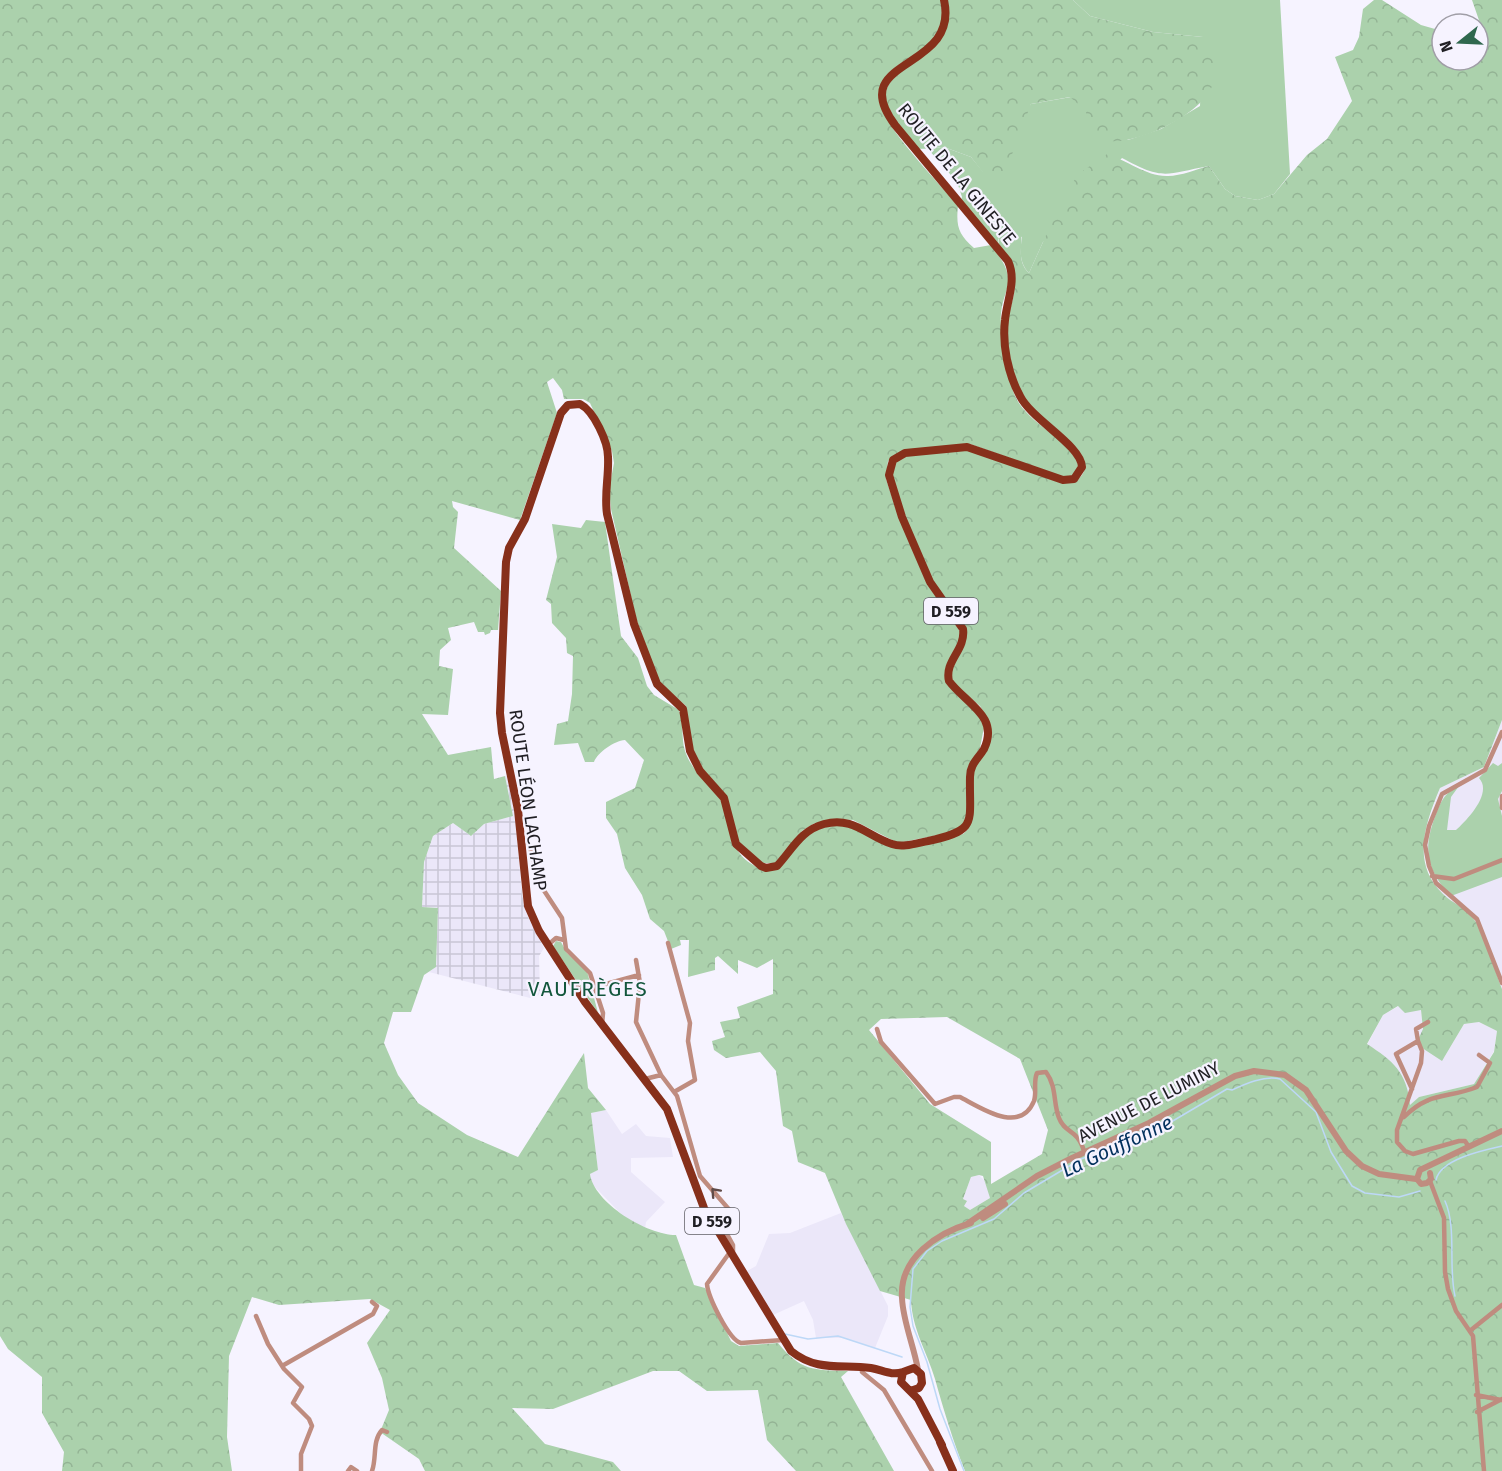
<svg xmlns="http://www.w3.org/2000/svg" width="1502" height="1471" viewBox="0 0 1502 1471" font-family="'Fira Sans',sans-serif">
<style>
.built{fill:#ebe7f9}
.industrial{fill:url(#industrial-grid)}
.green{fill:#abd1ac}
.forest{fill:url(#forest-crowns);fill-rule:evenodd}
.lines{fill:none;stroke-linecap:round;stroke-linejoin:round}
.stream{stroke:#bdd8f7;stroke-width:1.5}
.minor{stroke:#bf8c7f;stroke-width:4.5}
.tertiary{stroke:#bf8c7f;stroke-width:6}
.primary{stroke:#87301b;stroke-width:8}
.oneway{stroke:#604b48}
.labels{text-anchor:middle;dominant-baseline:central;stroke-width:4.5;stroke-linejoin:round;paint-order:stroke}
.shield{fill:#f6f3ff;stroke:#605f66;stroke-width:1.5}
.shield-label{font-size:16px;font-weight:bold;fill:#201f24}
.street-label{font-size:18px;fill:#201f24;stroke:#f6f3ff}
.water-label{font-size:20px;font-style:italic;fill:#02305d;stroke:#f6f3ff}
.quarter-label{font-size:21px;letter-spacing:1.5px;fill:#12563c;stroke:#f6f3ff}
</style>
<defs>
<pattern id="industrial-grid" width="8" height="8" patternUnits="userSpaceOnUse" patternTransform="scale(1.5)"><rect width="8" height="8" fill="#ebe7f9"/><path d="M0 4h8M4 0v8" fill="none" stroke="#c9c6d5"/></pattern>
<pattern id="forest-crowns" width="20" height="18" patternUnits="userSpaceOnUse" patternTransform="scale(1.5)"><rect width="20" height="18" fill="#abd1ac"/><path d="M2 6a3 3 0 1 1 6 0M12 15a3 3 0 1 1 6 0" fill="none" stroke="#93b394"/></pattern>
</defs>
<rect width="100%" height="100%" fill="#f6f3ff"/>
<path class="built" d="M 1502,720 L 1502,989 L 1472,916 L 1451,902 L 1434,886 L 1423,852 L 1423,836 L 1440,788 L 1484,767 Z
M 1399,1006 L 1421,1010 L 1425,1048 L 1442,1061 L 1464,1024 L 1479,1022 L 1497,1031 L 1494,1051 L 1474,1084 L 1419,1097 L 1410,1106 L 1367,1045 L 1383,1015 Z
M 606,1110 L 622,1134 L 636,1124 L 646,1136 L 670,1138 L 673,1157 L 631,1158 L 631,1172 L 665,1202 L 646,1222 L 645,1229 L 622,1215 L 592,1184 L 590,1174 L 598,1170 L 591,1113 Z
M 979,1175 L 987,1183 L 990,1198 L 970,1210 L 964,1206 L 963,1199 L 971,1177 Z
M 841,1213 L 888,1306 L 888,1316 L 875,1348 L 843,1338 L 816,1338 L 813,1320 L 804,1301 L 773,1315 L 747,1271 L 756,1266 L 769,1234 L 790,1233 Z"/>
<path class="industrial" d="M 505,776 L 507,776 L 515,814 L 522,895 L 528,917 L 544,948 L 539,956 L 540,995 L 530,998 L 429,972 L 436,967 L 438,908 L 422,907 L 424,862 L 433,836 L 453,823 L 471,836 L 484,824 L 513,816 Z"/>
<path class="green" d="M 1073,0 L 1280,0 L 1290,174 L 1274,194 L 1258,200 L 1235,196 L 1225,189 L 1209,166 C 1165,174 1164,181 1122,158 L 1043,242 L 1029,273 C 1019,263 1020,250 1022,237 L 1002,231 L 998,240 L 999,246 L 961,201 L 962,197 L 957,182 L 928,149 L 918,149 L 944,147 L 971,157 L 984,173 L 1031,104 L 1071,97 L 1128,140 L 1161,129 L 1200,106 L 1203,37 L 1153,32 L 1090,16 Z
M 1493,763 L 1498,766 L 1502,763 L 1502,791 L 1498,799 L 1502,816 L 1502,877 L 1451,896 C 1425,869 1423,848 1436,814 C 1442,799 1445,793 1459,786 L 1451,797 L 1447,830 L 1456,830 C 1467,820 1493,793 1479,778 Z
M 556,941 L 561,942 L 567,953 L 587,971 L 598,1013 L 553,946 Z"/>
<path class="forest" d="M 0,0 L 941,0 C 942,12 944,26 937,36 C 918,62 865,67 883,111 C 893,136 939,183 958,206 C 956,226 958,234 974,248 L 991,245 C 1025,288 998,285 1001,327 C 1002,346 1007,372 1013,391 C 1025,425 1067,434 1079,466 L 1073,476 L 1063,477 L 970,444 L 904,450 L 888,461 L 886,479 L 899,518 L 927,584 L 960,630 C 961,651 940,661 946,683 L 976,710 L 984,727 L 980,748 L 968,767 L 968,810 L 963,825 L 953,832 L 898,843 L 853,820 L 831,819 L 813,824 L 802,831 L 775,863 L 762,863 L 742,846 L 735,836 L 727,796 L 703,769 L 693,750 L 686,706 L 658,681 L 636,618 L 611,509 L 609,490 L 614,463 L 612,451 L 590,403 L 583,399 L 564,399 L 562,390 L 553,378 L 547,382 L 557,413 L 520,520 L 452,501 L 453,507 L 458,512 L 454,548 L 501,591 L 498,630 L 491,630 L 490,633 L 485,635 L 484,632 L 478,632 L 474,622 L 448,628 L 451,640 L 440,650 L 439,666 L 453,669 L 448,715 L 422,714 L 448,755 L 491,747 L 494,779 L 505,776 L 513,816 L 484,824 L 471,836 L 453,823 L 433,836 L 424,862 L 422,907 L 438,908 L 436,967 L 424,975 L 411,1012 L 393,1012 L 384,1043 L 398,1075 L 418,1103 L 467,1135 L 518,1157 L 584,1053 L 588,1088 L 606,1110 L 591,1113 L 598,1170 L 590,1174 C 594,1203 647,1235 676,1235 L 694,1285 L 705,1288 L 731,1341 L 739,1346 L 778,1343 C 801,1371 813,1370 848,1371 L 841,1377 L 894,1471 L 796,1471 L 767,1440 L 758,1390 L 707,1391 L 679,1371 L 653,1371 L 553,1409 L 512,1408 L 545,1444 L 613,1462 L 621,1471 L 425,1471 L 419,1459 L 380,1432 L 389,1410 L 382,1378 L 367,1343 L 390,1310 L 370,1299 L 279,1305 L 252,1297 L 229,1356 L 227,1437 L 232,1471 L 62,1471 L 64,1452 L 42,1413 L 42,1377 L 8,1349 L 0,1336 Z
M 947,0 L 1073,0 L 1090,16 L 1153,32 L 1203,37 L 1215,52 C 1215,61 1216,75 1213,84 C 1202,115 1138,145 1106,141 C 1100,141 1094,138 1088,136 L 1086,111 L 1070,97 L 1031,104 L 1005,173 L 984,174 L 971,157 L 944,147 L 918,149 C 908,137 892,123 887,108 C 873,60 957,68 947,0 Z
M 1374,0 L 1382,0 L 1421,25 L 1442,31 L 1442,60 L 1478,60 L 1478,27 L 1481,26 L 1472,0 L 1502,0 L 1502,720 L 1484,767 L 1440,788 C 1425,824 1411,863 1443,894 C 1452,903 1466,908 1472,917 C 1486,933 1494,969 1502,989 L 1502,1471 L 965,1471 C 953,1441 944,1411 935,1379 C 927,1352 912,1329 911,1300 L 880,1291 L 846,1224 L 825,1173 L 798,1162 L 792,1131 L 783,1126 L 776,1071 L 760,1052 L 726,1058 L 714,1050 L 712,1041 L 725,1037 L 720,1022 L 740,1018 L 737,1007 L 773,994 L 773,959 L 757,968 L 738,960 L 738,974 L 718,956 L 715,958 L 715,970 L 688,977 L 689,940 L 680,940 L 681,945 L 671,949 L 664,931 L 650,919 L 642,895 L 625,868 L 617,834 L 606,818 L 606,802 L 635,788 L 644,760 L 625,740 C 614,741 598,752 594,762 L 585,762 L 578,743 L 554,745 L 557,724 L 568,721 L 572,694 L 573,656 L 567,653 L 566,638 L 552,623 L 551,604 L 546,600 L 557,557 L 552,524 L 581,528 L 586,520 L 605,522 L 621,636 L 638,658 L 647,686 L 654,695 L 679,710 C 684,723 681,738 685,751 C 692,772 707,780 718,796 C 737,825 721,854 766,871 L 815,829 L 843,824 L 911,847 L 963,834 L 968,829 L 973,769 L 985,750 L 986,716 L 980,706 L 954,684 L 950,674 L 965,641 C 944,601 887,507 893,464 L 905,455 L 962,449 L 1076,481 C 1106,458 1052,431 1039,417 C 1033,411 1027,403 1022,395 C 1011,377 1004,345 1007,324 C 1008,312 1016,296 1014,284 C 1010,267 994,250 1000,232 L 1008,228 L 1021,229 C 1023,245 1016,261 1029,273 L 1066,191 L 1080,173 L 1107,154 C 1127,160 1147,177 1168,176 C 1181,176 1197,169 1209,166 L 1225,189 L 1235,196 L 1258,200 L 1274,194 L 1307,155 L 1327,139 L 1352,101 L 1335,57 L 1353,50 L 1359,37 L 1363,9 ZM 1398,1006 L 1405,1013 L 1421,1010 L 1423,1029 L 1416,1044 L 1442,1061 L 1464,1024 L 1479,1022 L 1497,1031 L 1494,1052 L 1474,1084 L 1419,1097 L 1410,1105 C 1407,1072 1393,1061 1367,1044 L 1383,1015 ZM 947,1017 L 1020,1059 L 1048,1130 L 1042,1154 L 991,1184 L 991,1142 L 930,1104 L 869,1030 L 881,1019 ZM 979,1175 L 983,1176 L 990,1198 L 970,1210 L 964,1206 L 967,1201 L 963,1199 L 971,1177 Z"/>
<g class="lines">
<path class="stream" d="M 1436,1180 C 1440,1159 1484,1150 1502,1146
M 1445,1201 C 1457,1228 1448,1266 1455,1296
M 785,1334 L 808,1339 L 838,1336 L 902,1357
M 964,1471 L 940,1409 L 927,1362 L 913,1326 L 910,1307 L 913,1269 L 927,1251 L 942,1241 L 994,1219 L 1024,1193 L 1081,1159 L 1149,1135 L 1227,1089 L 1232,1090 C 1245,1084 1265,1075 1280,1079 L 1316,1112 L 1331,1152 L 1352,1186 L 1365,1193 L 1399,1197 L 1420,1191"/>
<path class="minor" d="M 1502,732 L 1485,770 L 1442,794 L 1429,826 L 1425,845 L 1429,866 L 1436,883 L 1477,919 L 1502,983
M 1502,796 L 1502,808
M 529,844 L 541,886 L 562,918 L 566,949 L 590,973 L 603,1013 L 602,1025
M 1432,876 L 1454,879 L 1502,860
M 668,943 L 690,1023 L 688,1041 L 695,1080 L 674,1092
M 548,945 L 556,938 L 564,940
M 636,960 L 640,983 L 636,1022 L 661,1075
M 595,987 L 639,975
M 877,1029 L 881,1042 L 935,1104 L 954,1097 L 960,1097 C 981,1108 1020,1135 1034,1101 C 1037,1092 1033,1082 1037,1073 L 1046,1072 C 1057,1087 1053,1103 1059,1118 C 1065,1134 1077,1128 1084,1151
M 1418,1041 L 1422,1051 L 1421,1063 L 1397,1130 L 1397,1142 L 1405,1151 L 1413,1154 L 1459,1141 L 1465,1141 L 1469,1147
M 645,1079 L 661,1075 L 677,1096 L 700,1176 L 733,1214 L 722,1225 L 733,1245 L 733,1252
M 1412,1089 L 1396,1054 L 1418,1041 L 1416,1029 L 1428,1022
M 1404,1117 C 1430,1091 1447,1099 1477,1087 L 1490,1063 L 1479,1055
M 1430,1181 L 1444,1218 L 1445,1272 L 1448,1289 L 1456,1311 L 1473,1336 L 1484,1471
M 730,1252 L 707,1284 C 708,1297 729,1340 741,1343 L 783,1340
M 256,1316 L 268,1344 L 284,1369 L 302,1387 L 293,1403 L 309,1419 L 312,1426 L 301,1454 L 301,1471
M 1471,1330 L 1502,1305
M 282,1366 L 373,1314 L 377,1306 L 372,1302
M 862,1372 L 884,1390 L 932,1471
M 1476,1395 L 1501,1400
M 1477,1412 L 1502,1399
M 348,1471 L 351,1467 L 357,1471
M 372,1471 C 377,1457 372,1441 382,1430 L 387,1432"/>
<path class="tertiary" d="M 1430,1173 L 1431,1179 L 1427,1183 L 1421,1184 L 1417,1179 L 1420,1170 L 1502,1131
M 983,1218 L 1005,1204
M 967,1224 L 1037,1176 L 1072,1158 L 1149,1123 L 1235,1076 L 1254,1071 L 1285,1075 L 1306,1090 L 1346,1151 L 1362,1166 L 1379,1174 L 1416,1179
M 918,1370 C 914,1346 903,1322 902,1298 C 899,1258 937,1233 971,1223"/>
<path class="primary" d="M 903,1372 C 891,1376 883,1370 871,1368 C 841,1364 817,1372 791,1351 L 704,1208 L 667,1109 L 585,1002 L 539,931 L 528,906 L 518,810 L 502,733 L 500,713 L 506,562 L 509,548 L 525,519 L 561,413 L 568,405 L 580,404 C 594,411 608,442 608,457 C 609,477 604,494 607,514 L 634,624 L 657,684 L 683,709 L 690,751 L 700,771 L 724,798 L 736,844 L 761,866 L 766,868 L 777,866 C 792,850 801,830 824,824 C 853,816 867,836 892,844 C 903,848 917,843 928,841 C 979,830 969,823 970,777 C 970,764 978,759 984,749 C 1000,716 965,703 949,681 C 944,661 966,650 963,629 L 930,582 L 902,517 L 889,475 L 893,460 L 905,453 L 967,447 L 1063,480 L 1074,479 L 1082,467 C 1081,445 1032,420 1020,396 C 1008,374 1002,345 1005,320 C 1007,299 1017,281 1008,261 L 895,125 C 844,57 960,72 944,0
M 910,1391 L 919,1388 L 922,1383 L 921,1374 L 914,1368 L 903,1372 L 901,1382 L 918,1399 L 942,1445
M 940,1442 L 953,1471"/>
</g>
<defs><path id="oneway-chevron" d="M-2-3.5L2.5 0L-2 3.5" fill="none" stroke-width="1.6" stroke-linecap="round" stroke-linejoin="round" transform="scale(1.5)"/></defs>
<use class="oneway" href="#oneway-chevron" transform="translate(715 1192) rotate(-133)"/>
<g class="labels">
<g class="shield">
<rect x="924" y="598" width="54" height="26" rx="4.5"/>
<rect x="685" y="1208" width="54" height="26" rx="4.5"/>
</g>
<g class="shield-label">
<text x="951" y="611">D 559</text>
<text x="712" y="1221">D 559</text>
</g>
<g class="street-label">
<text transform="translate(957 174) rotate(51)">ROUTE DE LA GINESTE</text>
<text transform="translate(528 800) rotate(82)">ROUTE LÉON LACHAMP</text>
<text transform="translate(1149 1102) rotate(-27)">AVENUE DE LUMINY</text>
</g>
<g class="water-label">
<text transform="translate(1117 1146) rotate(-25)">La Gouffonne</text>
</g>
<g class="quarter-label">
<text x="588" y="989">VAUFRÈGES</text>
</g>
</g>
<g transform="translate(1460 42) rotate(252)"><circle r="28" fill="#f6f3ff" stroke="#a09ea7" stroke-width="1.5"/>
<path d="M0-4.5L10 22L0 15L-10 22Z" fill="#2f674e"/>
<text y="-9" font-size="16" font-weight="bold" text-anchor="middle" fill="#201f24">N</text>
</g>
</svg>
